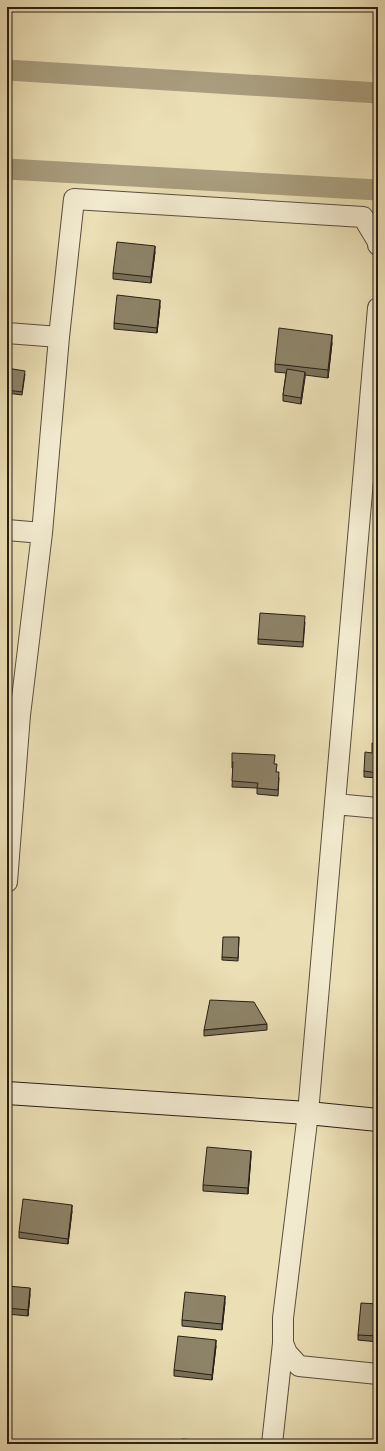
<svg xmlns="http://www.w3.org/2000/svg" width="385" height="1451" viewBox="0 0 385 1451" font-family="'EB Garamond',serif">
<style>
.lines{fill:none;stroke-linecap:round;stroke-linejoin:round}
.canal{stroke:#a99e7e;stroke-width:21}
.street-casing{stroke:#594f3c;stroke-width:22}
.secondary-casing{stroke:#281f14;stroke-width:24}
.street{stroke:#f2eacf;stroke-width:20}
.secondary{stroke:#f2eacf;stroke-width:22}
.wall{fill:#797159;stroke:#281f14}
.shaded-wall{fill:#635c49;stroke:#281f14}
.building{fill:#8d8368;stroke:#281f14}
</style>
<rect width="100%" height="100%" fill="#ebdfb5"/>
<filter id="stains"><feTurbulence type="fractalNoise" baseFrequency=".005" numOctaves="4"/><feColorMatrix values="0 0 0 0 .2 0 0 0 0 .09 0 0 0 0 .02 0 0 0 .5 -.17"/></filter>
<radialGradient id="worn" r=".72"><stop offset=".6" stop-color="#630" stop-opacity="0"/><stop offset="1" stop-color="#630" stop-opacity=".3"/></radialGradient>
<g class="lines">
<path class="canal" d="M 7,70 L 378,93
M 7,169 L 378,190"/>
<g class="street-casing">
<path id="street" d="M 7,333 L 59,337
M 7,530 L 42,533
M 335,804 L 378,808
M 7,882 L 20,715 L 42,533 L 59,337 L 74,199 L 363,217 L 378,242 L 378,245
M 283,1343 L 287,1353 L 299,1366 L 378,1374
M 272,1444 L 283,1343 L 283,1318 L 308,1113 L 378,308"/>
</g>
<g class="secondary-casing">
<path id="secondary" d="M 7,1093 L 308,1113 L 378,1120"/>
</g>
<use href="#street" class="street"/>
<use href="#secondary" class="secondary"/>
</g>
<path class="wall" d="M 155,252 L 151,283 L 113,279 L 113,273 Z
M 160,306 L 157,333 L 114,329 L 114,323 Z
M 332,343 L 328,378 L 305,375 L 301,404 L 283,401 L 283,395 L 286,373 L 275,372 L 275,364 Z
M 7,368 L 25,374 L 22,395 L 7,393 Z
M 305,622 L 303,647 L 258,644 L 258,639 Z
M 378,743 L 378,778 L 364,777 L 364,771 L 372,753 Z
M 232,762 L 274,764 L 276,772 L 279,778 L 278,796 L 257,794 L 257,788 L 232,787 L 233,768 L 232,768 Z
M 239,937 L 238,961 L 222,960 L 222,957 Z
M 267,1024 L 267,1030 L 204,1036 L 204,1030 Z
M 251,1156 L 248,1194 L 203,1191 L 203,1185 Z
M 72,1211 L 68,1244 L 19,1238 L 19,1232 Z
M 7,1286 L 30,1294 L 28,1316 L 7,1314 Z
M 225,1302 L 222,1330 L 182,1326 L 182,1320 Z
M 378,1304 L 378,1342 L 358,1340 L 358,1335 Z
M 216,1346 L 212,1380 L 174,1376 L 174,1370 Z"/>
<path class="shaded-wall" d="M 155,246 L 155,252 L 151,283 L 151,277 Z
M 160,300 L 160,306 L 157,333 L 157,328 Z
M 332,335 L 332,343 L 328,378 L 328,370 Z
M 305,372 L 305,378 L 301,404 L 301,398 Z
M 251,1151 L 251,1156 L 248,1194 L 248,1188 Z
M 72,1205 L 72,1211 L 68,1244 L 68,1239 Z
M 30,1288 L 30,1294 L 28,1316 L 28,1310 Z
M 225,1296 L 225,1302 L 222,1330 L 222,1324 Z
M 216,1340 L 216,1346 L 212,1380 L 212,1375 Z"/>
<path class="building" d="M 117,242 L 155,246 L 151,277 L 113,273 Z
M 117,295 L 160,300 L 157,328 L 114,323 Z
M 279,328 L 332,335 L 328,370 L 275,364 Z
M 7,368 L 25,371 L 22,392 L 7,390 Z
M 287,369 L 305,372 L 301,398 L 283,395 Z
M 260,613 L 305,616 L 303,642 L 258,639 Z
M 372,743 L 378,743 L 378,773 L 364,771 L 365,752 L 372,753 Z
M 232,753 L 275,755 L 274,764 L 277,764 L 276,772 L 279,772 L 278,790 L 257,788 L 258,783 L 232,781 L 233,762 L 232,762 Z
M 223,937 L 239,937 L 238,958 L 222,957 Z
M 210,1000 L 254,1002 L 267,1024 L 204,1030 Z
M 207,1147 L 251,1151 L 248,1188 L 203,1185 Z
M 23,1199 L 72,1205 L 68,1239 L 19,1232 Z
M 7,1286 L 30,1288 L 28,1310 L 7,1308 Z
M 185,1292 L 225,1296 L 222,1324 L 182,1320 Z
M 361,1303 L 378,1304 L 378,1336 L 358,1335 Z
M 178,1336 L 216,1340 L 212,1375 L 174,1370 Z
M 7,1406 L 9,1406 L 9,1421 L 7,1421 Z
M 182,1439 L 226,1442 L 226,1444 L 182,1444 Z"/>
<rect width="385" height="1451" fill="none" stroke="#ebdfb5" stroke-width="24"/>
<rect x="8" y="8" width="369" height="1435" fill="none" stroke="#281f14" stroke-width="2"/>
<rect x="12" y="12" width="361" height="1427" fill="none" stroke="#281f14"/>
<rect width="100%" height="100%" filter="url(#stains)"/>
<rect width="100%" height="100%" fill="url(#worn)"/>
</svg>
